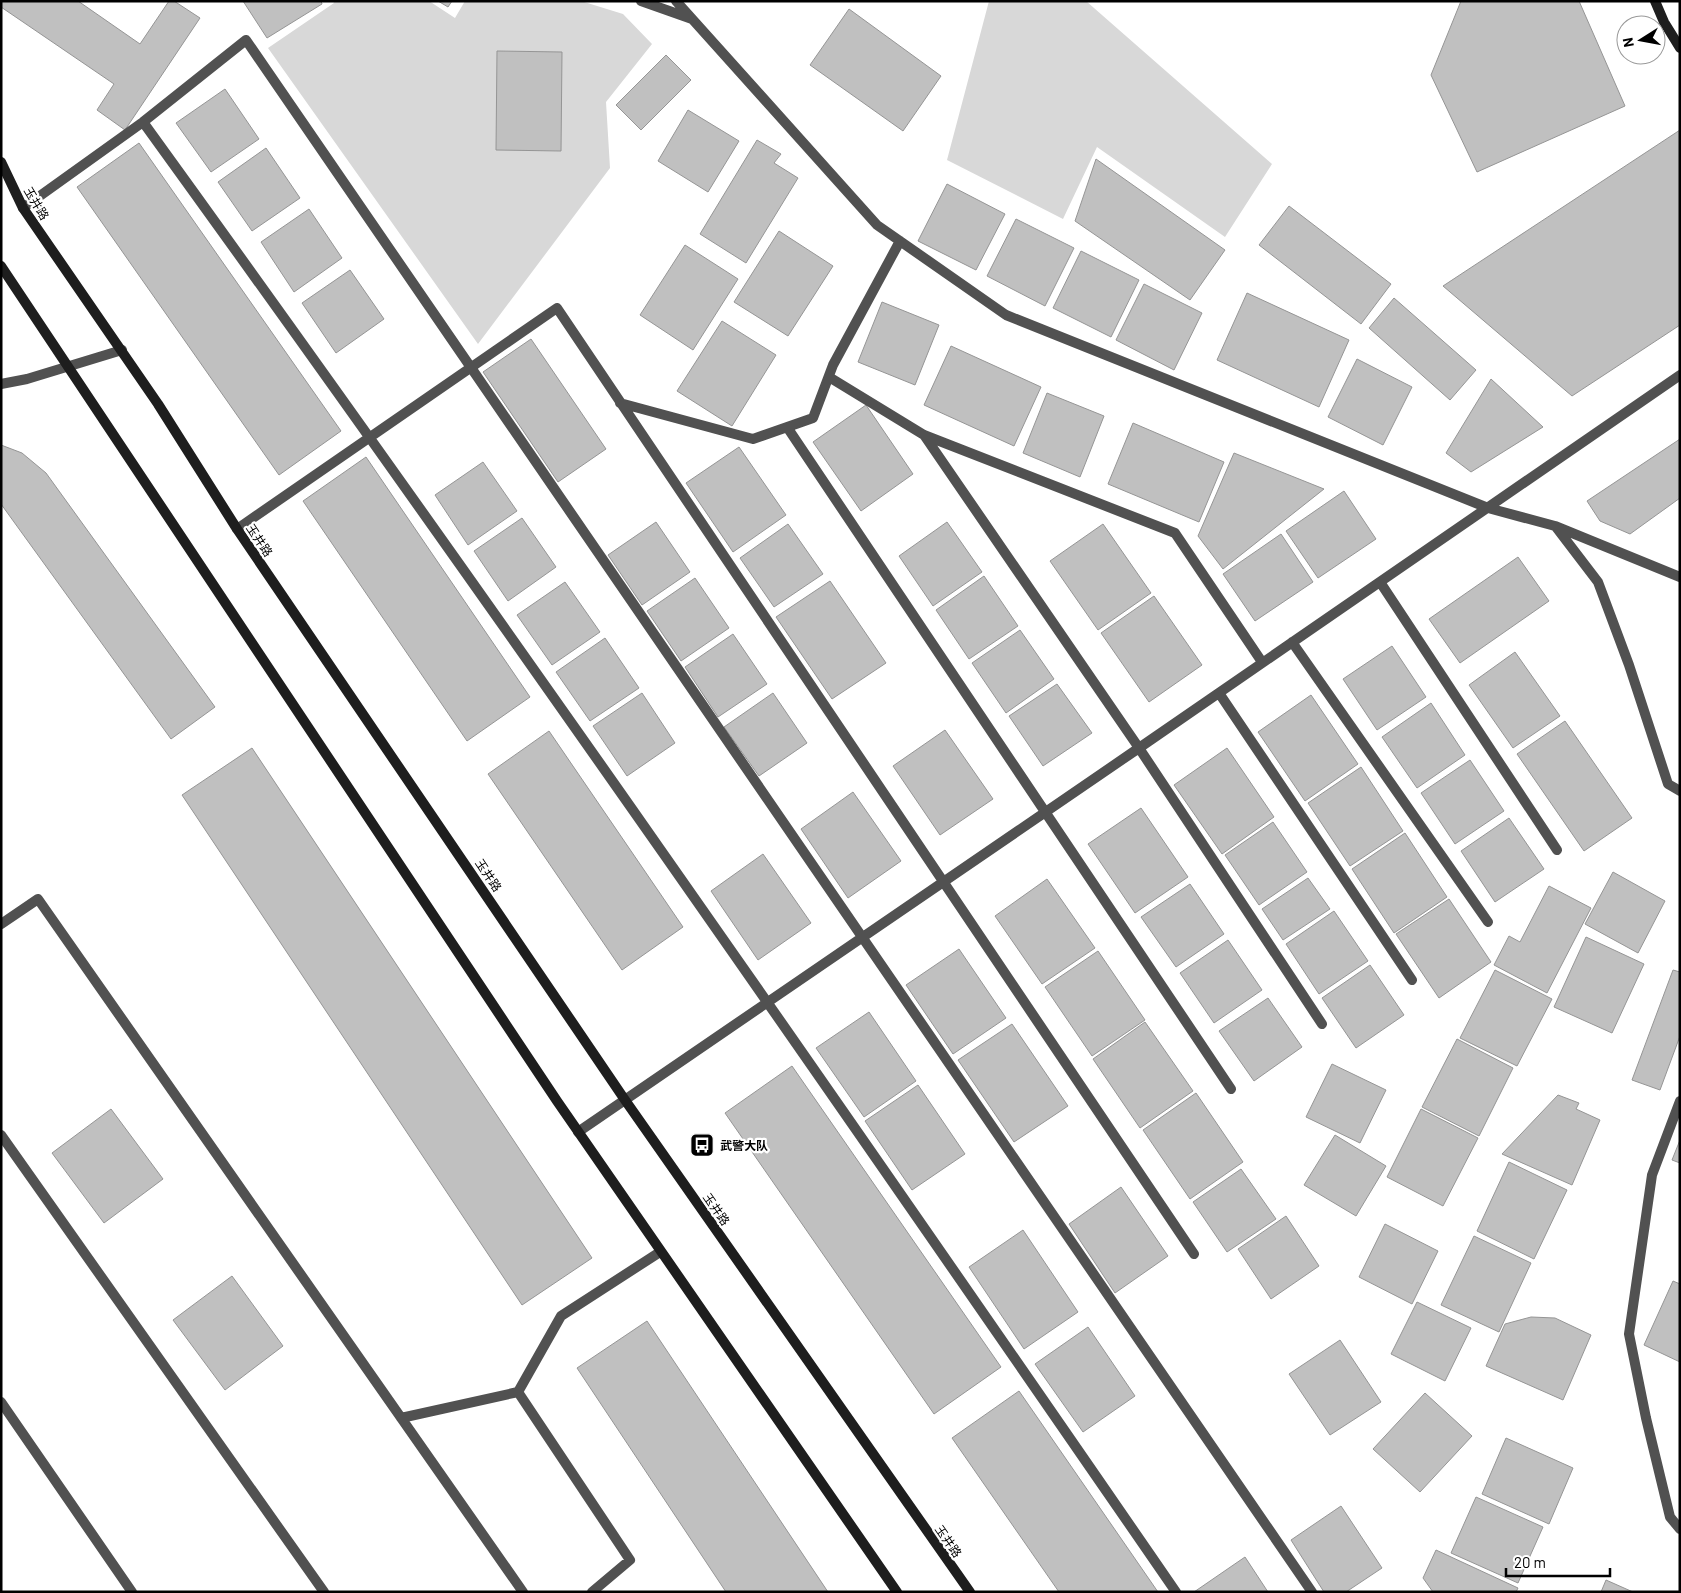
<svg xmlns="http://www.w3.org/2000/svg" width="1681" height="1593" viewBox="0 0 1681 1593" font-family="Barlow,'Noto Sans SC',sans-serif">
<style>
.green{fill:#d8d8d8}
.building{fill:#c0c0c0;stroke:#959595}
.lines{fill:none;stroke-linecap:round;stroke-linejoin:round}
.street{stroke:#515151;stroke-width:10}
.secondary{stroke:#1e1e1e;stroke-width:10}
.labels{text-anchor:middle;dominant-baseline:central;stroke-width:4.5;stroke-linejoin:round;paint-order:stroke}
.street-label{font-size:12px;fill:#000;stroke:#fff}
.poi-label{font-size:12px;font-weight:bold;fill:#000;stroke:#fff;text-anchor:start}
</style>
<rect width="100%" height="100%" fill="#fff"/>
<path class="green" d="M 333,1 L 429,1 L 455,18 L 465,1 L 581,1 L 623,14 L 652,44 L 606,102 L 610,168 L 478,344 L 268,48 L 334,3 Z
M 989,1 L 1086,1 L 1272,164 L 1225,237 L 1097,147 L 1063,219 L 947,160 Z"/>
<path class="building" d="M 1,1 L 78,1 L 140,44 L 169,1 L 174,1 L 200,18 L 125,130 L 97,110 L 114,84 L 1,7 Z
M 243,1 L 321,1 L 322,4 L 267,38 Z
M 438,1 L 452,1 L 448,7 Z
M 1461,1 L 1579,1 L 1625,106 L 1477,172 L 1431,75 Z
M 849,9 L 941,76 L 903,131 L 810,65 Z
M 497,51 L 562,52 L 561,151 L 496,150 Z
M 666,55 L 691,80 L 641,130 L 616,105 Z
M 225,89 L 259,139 L 211,172 L 176,123 Z
M 688,110 L 739,141 L 708,192 L 658,161 Z
M 1680,130 L 1680,325 L 1572,396 L 1443,286 Z
M 757,140 L 781,154 L 774,163 L 798,178 L 746,263 L 700,234 Z
M 139,143 L 341,431 L 279,475 L 77,187 Z
M 266,148 L 300,198 L 252,231 L 218,182 Z
M 1096,159 L 1225,250 L 1190,300 L 1075,221 Z
M 947,184 L 1005,214 L 976,270 L 918,241 Z
M 1289,206 L 1391,284 L 1361,324 L 1259,245 Z
M 309,209 L 342,258 L 294,292 L 261,242 Z
M 1016,219 L 1074,248 L 1045,306 L 987,276 Z
M 779,231 L 833,266 L 788,336 L 734,302 Z
M 685,245 L 738,279 L 693,350 L 640,315 Z
M 1081,251 L 1139,280 L 1111,337 L 1053,308 Z
M 350,270 L 384,319 L 336,353 L 302,303 Z
M 1144,284 L 1202,313 L 1174,370 L 1116,340 Z
M 1247,293 L 1349,340 L 1319,407 L 1217,360 Z
M 1394,298 L 1476,370 L 1450,400 L 1369,328 Z
M 882,302 L 939,325 L 915,385 L 858,362 Z
M 722,321 L 776,355 L 732,426 L 677,391 Z
M 531,339 L 606,449 L 558,482 L 483,372 Z
M 951,346 L 1041,387 L 1014,446 L 924,405 Z
M 1357,359 L 1412,387 L 1383,445 L 1328,417 Z
M 1491,379 L 1543,427 L 1471,472 L 1446,453 Z
M 1047,393 L 1104,416 L 1080,477 L 1023,453 Z
M 866,405 L 913,474 L 861,511 L 813,442 Z
M 1133,423 L 1224,462 L 1199,522 L 1108,484 Z
M 1680,439 L 1680,498 L 1630,534 L 1600,521 L 1587,501 Z
M 1,445 L 22,453 L 46,473 L 215,707 L 171,739 L 1,504 Z
M 739,447 L 786,515 L 733,552 L 686,483 Z
M 1234,453 L 1324,489 L 1223,569 L 1198,536 Z
M 366,457 L 530,697 L 467,741 L 303,501 Z
M 483,462 L 517,511 L 468,545 L 435,495 Z
M 1344,491 L 1376,539 L 1318,578 L 1286,531 Z
M 522,518 L 556,567 L 508,601 L 474,551 Z
M 656,522 L 690,572 L 642,605 L 608,555 Z
M 947,522 L 982,572 L 933,606 L 899,556 Z
M 788,524 L 823,574 L 774,607 L 740,558 Z
M 1103,524 L 1151,593 L 1098,630 L 1050,561 Z
M 1281,534 L 1313,582 L 1255,621 L 1223,574 Z
M 1518,557 L 1549,601 L 1460,663 L 1429,619 Z
M 984,576 L 1018,626 L 969,659 L 936,610 Z
M 695,578 L 729,628 L 681,661 L 647,611 Z
M 830,581 L 886,663 L 832,699 L 776,617 Z
M 565,582 L 600,632 L 552,665 L 517,615 Z
M 1154,596 L 1202,665 L 1149,702 L 1101,633 Z
M 1020,630 L 1054,679 L 1006,713 L 972,663 Z
M 733,634 L 767,684 L 718,717 L 685,667 Z
M 605,638 L 639,688 L 590,721 L 556,672 Z
M 1392,646 L 1426,697 L 1377,730 L 1343,679 Z
M 1515,652 L 1560,716 L 1513,748 L 1469,685 Z
M 1057,684 L 1092,733 L 1043,766 L 1009,716 Z
M 642,693 L 675,743 L 627,776 L 593,726 Z
M 773,693 L 807,743 L 759,776 L 724,727 Z
M 1311,695 L 1358,764 L 1305,801 L 1258,732 Z
M 1431,703 L 1465,755 L 1417,788 L 1382,737 Z
M 1565,721 L 1632,818 L 1584,851 L 1517,754 Z
M 945,730 L 993,799 L 940,835 L 893,766 Z
M 549,731 L 683,927 L 622,970 L 488,774 Z
M 252,748 L 592,1258 L 522,1305 L 182,795 Z
M 1227,748 L 1274,817 L 1222,854 L 1174,785 Z
M 1470,760 L 1504,811 L 1455,844 L 1421,793 Z
M 1361,767 L 1403,831 L 1350,866 L 1308,803 Z
M 853,792 L 901,861 L 848,898 L 801,829 Z
M 1141,808 L 1188,877 L 1135,913 L 1088,844 Z
M 1509,818 L 1544,869 L 1495,902 L 1461,851 Z
M 1273,822 L 1307,872 L 1259,905 L 1225,855 Z
M 1405,833 L 1447,897 L 1394,933 L 1352,869 Z
M 763,854 L 811,923 L 758,960 L 711,891 Z
M 1613,872 L 1665,901 L 1638,953 L 1585,924 Z
M 1308,878 L 1330,909 L 1283,940 L 1262,909 Z
M 1047,879 L 1095,948 L 1042,984 L 995,916 Z
M 1190,884 L 1224,934 L 1176,967 L 1141,917 Z
M 1549,886 L 1591,908 L 1547,993 L 1494,965 L 1509,936 L 1520,942 Z
M 1449,899 L 1491,962 L 1439,998 L 1396,934 Z
M 1334,911 L 1368,961 L 1319,994 L 1286,944 Z
M 1586,937 L 1644,964 L 1612,1033 L 1554,1007 Z
M 1228,940 L 1262,990 L 1214,1023 L 1180,973 Z
M 959,949 L 1006,1018 L 953,1054 L 906,985 Z
M 1098,951 L 1145,1020 L 1092,1056 L 1045,987 Z
M 1370,965 L 1404,1015 L 1356,1048 L 1322,998 Z
M 1495,970 L 1552,999 L 1517,1066 L 1460,1038 Z
M 1673,970 L 1680,972 L 1680,1036 L 1660,1090 L 1632,1080 Z
M 1268,998 L 1302,1047 L 1254,1081 L 1219,1031 Z
M 869,1012 L 916,1081 L 864,1117 L 816,1048 Z
M 1145,1022 L 1193,1091 L 1140,1128 L 1093,1059 Z
M 1012,1024 L 1068,1106 L 1014,1142 L 958,1060 Z
M 1457,1039 L 1513,1068 L 1479,1136 L 1422,1107 Z
M 1332,1064 L 1386,1090 L 1360,1143 L 1306,1117 Z
M 792,1066 L 1001,1367 L 934,1414 L 725,1113 Z
M 918,1085 L 965,1154 L 912,1190 L 865,1121 Z
M 1196,1093 L 1243,1162 L 1190,1199 L 1143,1130 Z
M 1558,1095 L 1579,1103 L 1576,1109 L 1600,1120 L 1572,1185 L 1502,1154 Z
M 111,1109 L 163,1179 L 104,1223 L 52,1153 Z
M 1421,1109 L 1478,1138 L 1443,1206 L 1387,1177 Z
M 1335,1135 L 1386,1166 L 1356,1216 L 1304,1185 Z
M 1680,1140 L 1680,1163 L 1672,1160 Z
M 1509,1162 L 1567,1190 L 1534,1259 L 1477,1231 Z
M 1241,1169 L 1276,1219 L 1227,1252 L 1193,1202 Z
M 1121,1187 L 1168,1256 L 1115,1293 L 1069,1224 Z
M 1286,1216 L 1319,1266 L 1271,1299 L 1238,1249 Z
M 1385,1224 L 1438,1251 L 1412,1304 L 1359,1277 Z
M 1023,1230 L 1078,1312 L 1024,1349 L 969,1267 Z
M 1474,1236 L 1531,1263 L 1499,1332 L 1441,1305 Z
M 232,1276 L 283,1346 L 225,1390 L 173,1320 Z
M 1673,1281 L 1680,1284 L 1680,1362 L 1644,1345 Z
M 1417,1302 L 1471,1328 L 1445,1381 L 1391,1354 Z
M 1531,1317 L 1555,1318 L 1591,1335 L 1563,1400 L 1486,1366 L 1505,1324 Z
M 647,1321 L 828,1592 L 726,1592 L 577,1368 Z
M 1088,1327 L 1135,1396 L 1083,1432 L 1035,1364 Z
M 1340,1340 L 1381,1402 L 1330,1435 L 1289,1374 Z
M 1019,1391 L 1158,1592 L 1059,1592 L 952,1438 Z
M 1425,1393 L 1472,1436 L 1420,1492 L 1373,1449 Z
M 1506,1438 L 1573,1468 L 1549,1524 L 1482,1494 Z
M 1476,1497 L 1543,1527 L 1518,1583 L 1451,1553 Z
M 1341,1506 L 1382,1568 L 1346,1592 L 1324,1592 L 1291,1540 Z
M 1436,1550 L 1518,1588 L 1516,1592 L 1433,1592 L 1423,1578 Z
M 1245,1557 L 1268,1592 L 1194,1592 Z
M 1606,1580 L 1633,1592 L 1601,1592 Z"/>
<g class="lines">
<path class="street" d="M 641,1 L 692,19
M 676,1 L 877,225 L 1006,315 L 1488,508 L 1555,526 L 1680,577
M 143,122 C 494,607 836,1099 1176,1592
M 23,208 L 143,122 L 246,40 L 1312,1592
M 829,377 L 924,435 L 1175,533 L 1262,662
M 1,384 L 27,379 L 122,350
M 620,403 L 753,439 L 813,418 L 833,365 L 900,241
M 787,427 L 1231,1089
M 924,435 L 1139,748 L 1322,1024
M 1556,527 L 1598,582 L 1629,665 L 1668,784 L 1680,791
M 237,529 L 557,308 L 1194,1254
M 1380,582 L 1557,850
M 1292,642 L 1488,922
M 1219,693 L 1412,980
M 1,924 L 38,899 L 523,1592
M 1680,1101 L 1652,1175 L 1629,1334 L 1646,1418 L 1670,1517 L 1680,1529
M 578,1132 L 1139,748 L 1680,375
M 1,1135 L 324,1592
M 1,1402 L 132,1592
M 401,1418 L 518,1392
M 592,1592 L 630,1560 L 518,1392 L 561,1316 L 660,1252"/>
<path class="secondary" d="M 1655,1 L 1664,22 L 1680,48
M 1,162 L 23,208 L 158,404 L 237,529 L 625,1100 L 970,1592
M 1,266 L 557,1101 L 897,1592"/>
</g>
<defs>
<g id="bus-square" transform="scale(1.25)"><rect x="-9" y="-9" width="18" height="18" rx="4" fill="#000" stroke="#fff"/><path d="M-5-6H5V4H4V6H2V4H-2V6H-4V4H-5ZM-3.5-4V0h7V-4ZM-3.5 1.2v1.5H-2V1.2ZM2 1.2v1.5H3.5V1.2Z" fill="#fff"/></g>
</defs>
<g fill-rule="evenodd">
<use href="#bus-square" x="702" y="1145"/>
</g>
<g class="labels">
<g class="street-label">
<text transform="translate(37 203) rotate(59)">玉井路</text>
<text transform="translate(260 540) rotate(56)">玉井路</text>
<text transform="translate(489 875) rotate(56)">玉井路</text>
<text transform="translate(717 1209) rotate(55)">玉井路</text>
<text transform="translate(949 1541) rotate(55)">玉井路</text>
</g>
<g class="poi-label">
<text x="720" y="1145">武警大队</text>
</g>
</g>
<rect width="1681" height="1593" fill="none" stroke="#000000" stroke-width="5"/>
<g transform="translate(1641 40) rotate(259)"><circle r="24" fill="#ffffff" stroke="#999999"/>
<path d="M0-4L9 19L0 12L-9 19Z" fill="#000000"/>
<text y="-8" font-size="14" font-weight="bold" text-anchor="middle" fill="#000000">N</text>
</g>
<path d="M1506 1568v8h104v-8" fill="none" stroke="#000000" stroke-width="2.5"/>
<text x="1514" y="1568" font-size="15" fill="#000000" stroke="#ffffff" stroke-width="4" paint-order="stroke">20 m</text>
</svg>
